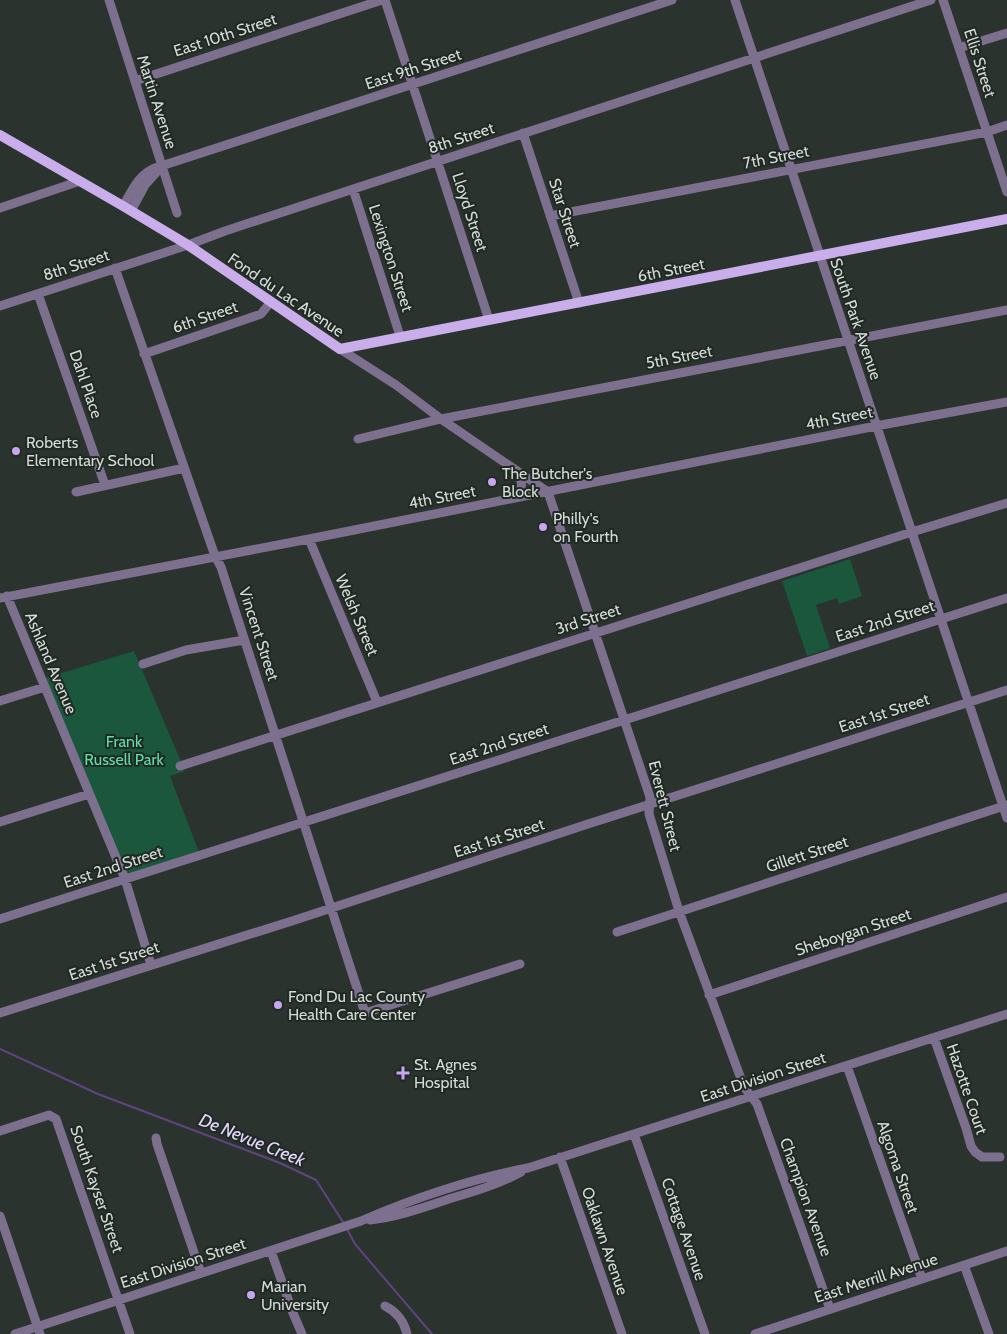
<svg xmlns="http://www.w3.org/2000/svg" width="1007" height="1334" viewBox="0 0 1007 1334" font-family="Cabin,sans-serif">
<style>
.park{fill:#1a573d}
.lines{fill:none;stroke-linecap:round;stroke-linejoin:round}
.stream{stroke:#614382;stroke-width:2}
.minor{stroke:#7d708e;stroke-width:9}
.major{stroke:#c9aeeb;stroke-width:10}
.poi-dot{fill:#c7a6ef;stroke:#202924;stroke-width:2}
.labels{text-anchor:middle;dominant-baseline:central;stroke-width:4;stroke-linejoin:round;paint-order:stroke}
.street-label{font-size:16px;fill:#d5dbd7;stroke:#202924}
.poi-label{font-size:16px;fill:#d5dbd7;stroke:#202924;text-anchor:start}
.park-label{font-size:16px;fill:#62dca6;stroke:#202924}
.water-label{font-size:18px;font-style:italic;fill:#e7d7fd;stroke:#202924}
</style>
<rect width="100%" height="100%" fill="#2a332e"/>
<path class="park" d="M 850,559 L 862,596 L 839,604 L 837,598 L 816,605 L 830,648 L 807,656 L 782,581 Z
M 134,651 L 185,771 L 170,776 L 200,855 L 125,879 L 42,679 Z"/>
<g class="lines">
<path class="stream" d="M 0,1049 L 98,1094 L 280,1163 L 316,1180 L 343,1222
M 347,1229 L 355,1244 L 432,1334"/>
<path class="minor" d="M 109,0 L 177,213
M 385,0 L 489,320
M 735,0 L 1007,818
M 943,0 L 1007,192
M 959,48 L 1007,33
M 135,81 L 382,0
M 523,133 L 579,303
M 353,189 L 400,336
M 123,206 C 132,191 138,175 155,168 L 672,0
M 0,208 L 80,181
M 131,211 L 145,185 L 162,166
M 550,216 L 987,132 L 1007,125
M 115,268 L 215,556 L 221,567 L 365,1013 L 520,964
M 38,294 L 105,485
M 0,306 L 188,245 L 225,231 L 931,0
M 340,349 L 396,385 L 441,419 L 548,492 L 650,797 L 649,814 L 679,911 L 744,1087 L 757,1104 L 830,1309
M 144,354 L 261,314 L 270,303
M 358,439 L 441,419 L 1007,310
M 76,492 L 184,468
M 515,498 C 524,491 523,480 516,471
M 309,539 L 377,702
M 7,596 L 125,879 L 151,965
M 0,598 L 309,539 L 876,426 L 1007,402
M 143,664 L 186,650 L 244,640
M 0,701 L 45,687
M 180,766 L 912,532 L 1007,503
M 0,822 L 89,794
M 0,919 L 1007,598
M 617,932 L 1007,805
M 709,995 L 1007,897
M 0,1013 L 292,921 L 588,824 L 1007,690
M 934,1038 L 966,1128 L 971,1146 L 975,1152 L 982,1157 L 1000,1157
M 847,1066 L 922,1279
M 0,1131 L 49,1115 L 56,1119 L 130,1334
M 634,1134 L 705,1334
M 156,1138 L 157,1144 L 201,1273
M 560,1157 L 622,1334
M 0,1216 L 40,1334
M 370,1220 C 398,1217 425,1207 452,1198 C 476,1191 499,1184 521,1172
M 271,1251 L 293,1313 L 302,1334
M 964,1265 L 989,1334
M 385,1306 C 397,1312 404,1321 407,1334
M 15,1334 L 361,1221 C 411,1199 474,1178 528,1168 L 1007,1014
M 755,1334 L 1007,1251"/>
<path class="major" d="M 0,135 L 123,206 L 188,245 L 340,349 L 1007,219"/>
</g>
<g class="poi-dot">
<circle cx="16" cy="451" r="5"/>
<circle cx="492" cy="482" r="5"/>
<circle cx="543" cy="527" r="5"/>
<circle cx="278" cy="1005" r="5"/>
<path d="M400.5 1065.5h5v5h5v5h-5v5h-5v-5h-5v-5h5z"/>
<circle cx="251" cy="1295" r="5"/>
</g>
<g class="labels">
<g class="street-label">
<text transform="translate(225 35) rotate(-18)">East 10th Street</text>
<text transform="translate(980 63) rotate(72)">Ellis Street</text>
<text transform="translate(413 69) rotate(-18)">East 9th Street</text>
<text transform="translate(157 102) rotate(72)">Martin Avenue</text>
<text transform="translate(461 138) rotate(-18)">8th Street</text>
<text transform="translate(776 157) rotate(-11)">7th Street</text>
<text transform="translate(470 212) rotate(72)">Lloyd Street</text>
<text transform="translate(565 213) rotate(72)">Star Street</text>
<text transform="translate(391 258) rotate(72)">Lexington Street</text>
<text transform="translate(76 265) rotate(-18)">8th Street</text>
<text transform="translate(671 270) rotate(-11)">6th Street</text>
<text transform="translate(286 295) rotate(34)">Fond du Lac Avenue</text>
<text transform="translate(205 317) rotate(-19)">6th Street</text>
<text transform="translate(856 319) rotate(71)">South Park Avenue</text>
<text transform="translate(679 357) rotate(-11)">5th Street</text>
<text transform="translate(86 384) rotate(71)">Dahl Place</text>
<text transform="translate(839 418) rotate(-11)">4th Street</text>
<text transform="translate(442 497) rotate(-11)">4th Street</text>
<text transform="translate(357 615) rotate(67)">Welsh Street</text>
<text transform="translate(588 619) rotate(-18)">3rd Street</text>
<text transform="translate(885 621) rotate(-18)">East 2nd Street</text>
<text transform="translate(259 634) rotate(72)">Vincent Street</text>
<text transform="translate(51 663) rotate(67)">Ashland Avenue</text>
<text transform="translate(884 713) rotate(-18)">East 1st Street</text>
<text transform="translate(499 744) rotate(-18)">East 2nd Street</text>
<text transform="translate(665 806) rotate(76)">Everett Street</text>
<text transform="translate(499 838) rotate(-18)">East 1st Street</text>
<text transform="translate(807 854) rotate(-18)">Gillett Street</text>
<text transform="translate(113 867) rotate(-18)">East 2nd Street</text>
<text transform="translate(853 932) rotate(-18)">Sheboygan Street</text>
<text transform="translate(114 961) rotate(-18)">East 1st Street</text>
<text transform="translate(763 1077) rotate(-18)">East Division Street</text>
<text transform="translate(967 1089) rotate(71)">Hazotte Court</text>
<text transform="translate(898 1167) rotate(71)">Algoma Street</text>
<text transform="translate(97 1189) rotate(71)">South Kayser Street</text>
<text transform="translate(806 1197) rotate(70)">Champion Avenue</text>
<text transform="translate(684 1229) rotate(71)">Cottage Avenue</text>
<text transform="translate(605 1241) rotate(71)">Oaklawn Avenue</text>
<text transform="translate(183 1263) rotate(-18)">East Division Street</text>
<text transform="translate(876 1278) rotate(-18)">East Merrill Avenue</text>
</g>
<g class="poi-label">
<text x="26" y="442">Roberts<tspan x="26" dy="18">Elementary School</tspan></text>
<text x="502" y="473">The Butcher's<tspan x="502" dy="18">Block</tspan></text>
<text x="553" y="518">Philly's<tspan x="553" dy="18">on Fourth</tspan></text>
<text x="288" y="996">Fond Du Lac County<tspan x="288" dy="18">Health Care Center</tspan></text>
<text x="414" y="1064">St. Agnes<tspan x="414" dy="18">Hospital</tspan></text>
<text x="261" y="1286">Marian<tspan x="261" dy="18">University</tspan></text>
</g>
<g class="park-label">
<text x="124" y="741">Frank<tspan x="124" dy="18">Russell Park</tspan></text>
</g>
<g class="water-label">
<text transform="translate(252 1140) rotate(22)">De Nevue Creek</text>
</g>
</g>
</svg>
